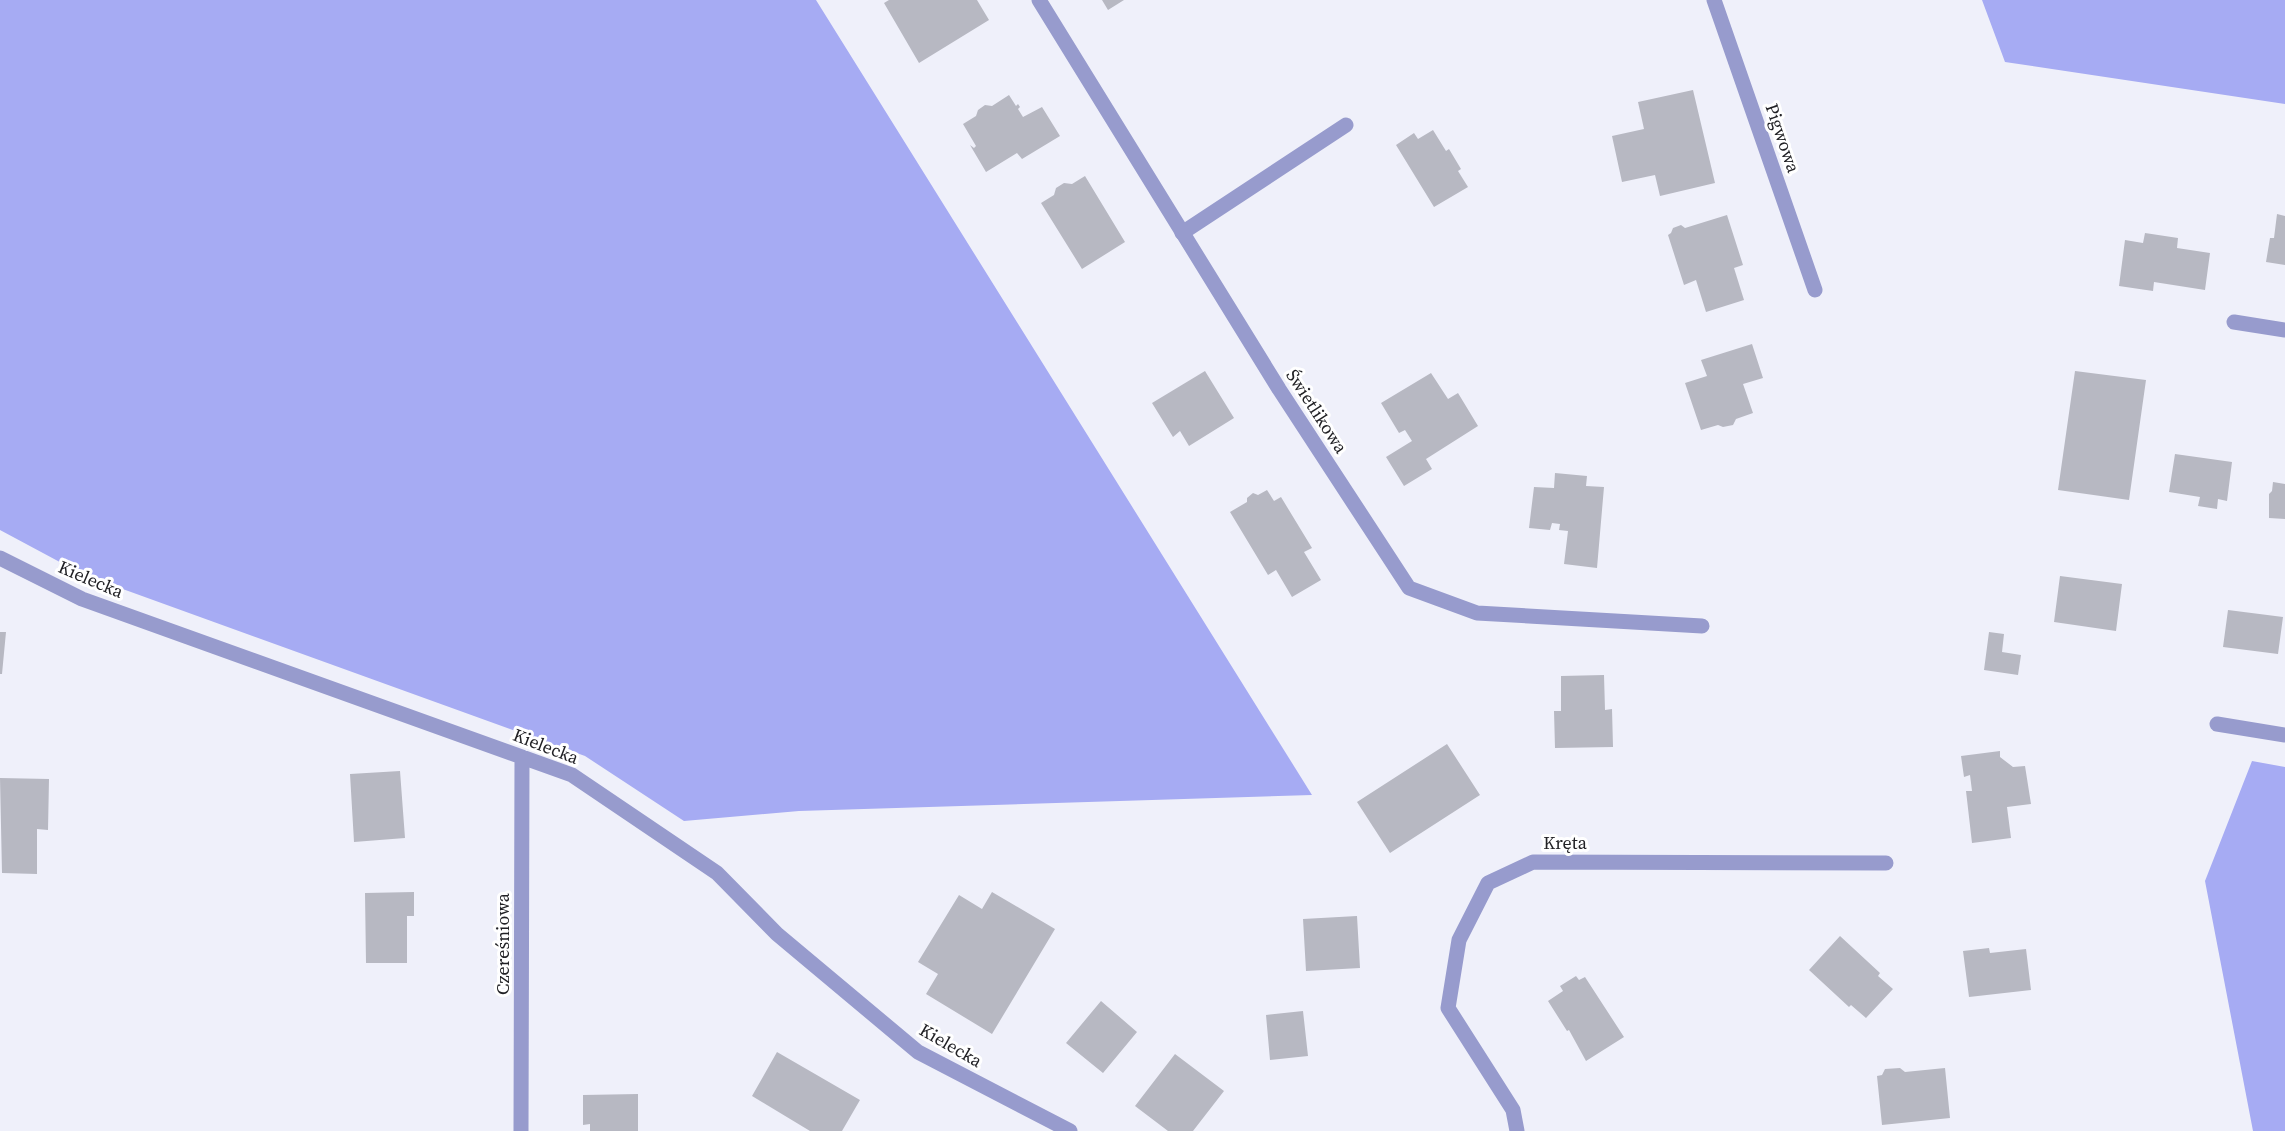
<svg xmlns="http://www.w3.org/2000/svg" width="2285" height="1131" viewBox="0 0 2285 1131" font-family="'Source Serif 4',serif">
<style>
.forest{fill:#a6abf3}
.building{fill:#b7b8c2}
.lines{fill:none;stroke-linecap:round;stroke-linejoin:round}
.lane{stroke:#979bcd;stroke-width:15}
.street{stroke:#979bcd;stroke-width:15}
.labels{text-anchor:middle;dominant-baseline:central;stroke-width:6;stroke-linejoin:round;paint-order:stroke}
.street-label{font-size:18px;fill:#212125;stroke:#fff}
</style>
<rect width="100%" height="100%" fill="#eff0fa"/>
<path class="forest" d="M 0,0 L 816,0 L 1312,795 L 799,811 L 684,821 L 585,756 L 84,575 L 0,530 Z
M 1982,0 L 2285,0 L 2285,104 L 2005,62 Z
M 2252,761 L 2285,767 L 2285,1131 L 2253,1131 L 2205,881 Z"/>
<path class="building" d="M 889,0 L 977,0 L 989,20 L 919,63 L 884,3 Z
M 1102,0 L 1124,0 L 1108,10 Z
M 1693,90 L 1715,183 L 1660,196 L 1655,175 L 1622,182 L 1612,136 L 1644,129 L 1638,102 Z
M 1009,95 L 1016,106 L 1018,104 L 1020,107 L 1018,109 L 1023,117 L 1042,107 L 1060,136 L 1022,159 L 1017,153 L 986,172 L 970,145 L 974,148 L 976,146 L 963,124 L 976,116 L 978,110 L 985,105 L 992,106 Z
M 1433,130 L 1446,151 L 1449,149 L 1461,169 L 1458,171 L 1468,187 L 1434,207 L 1396,145 L 1414,133 L 1418,139 Z
M 1085,176 L 1125,242 L 1082,269 L 1041,203 L 1054,195 L 1056,188 L 1064,183 L 1072,184 Z
M 2277,214 L 2285,216 L 2285,265 L 2266,262 L 2270,238 L 2274,238 Z
M 1727,215 L 1743,265 L 1734,268 L 1744,300 L 1706,312 L 1696,280 L 1684,285 L 1668,235 L 1671,233 L 1673,228 L 1681,225 L 1685,228 Z
M 2145,233 L 2178,238 L 2177,248 L 2210,253 L 2205,290 L 2154,282 L 2153,291 L 2119,286 L 2125,240 L 2143,243 Z
M 1752,344 L 1763,378 L 1743,384 L 1753,413 L 1736,419 L 1733,425 L 1723,427 L 1718,425 L 1701,430 L 1685,383 L 1707,376 L 1701,360 Z
M 1205,371 L 1234,418 L 1189,446 L 1180,431 L 1173,437 L 1152,403 Z
M 2075,371 L 2146,380 L 2129,500 L 2058,490 Z
M 1431,373 L 1448,399 L 1458,393 L 1478,426 L 1426,459 L 1432,469 L 1404,486 L 1386,457 L 1412,441 L 1405,430 L 1399,433 L 1381,403 Z
M 2175,454 L 2232,462 L 2227,501 L 2218,499 L 2217,509 L 2198,506 L 2200,497 L 2169,492 Z
M 1555,473 L 1587,476 L 1586,486 L 1604,487 L 1597,568 L 1564,564 L 1568,531 L 1559,530 L 1560,524 L 1552,523 L 1550,530 L 1529,528 L 1534,487 L 1554,488 Z
M 2273,482 L 2285,484 L 2285,519 L 2269,518 L 2269,494 L 2272,491 Z
M 1267,490 L 1274,501 L 1281,497 L 1312,548 L 1304,552 L 1321,580 L 1292,597 L 1276,570 L 1268,575 L 1230,512 L 1247,502 L 1247,498 L 1253,493 L 1258,495 Z
M 2060,576 L 2122,584 L 2116,631 L 2054,622 Z
M 2228,610 L 2283,617 L 2278,654 L 2223,647 Z
M 0,632 L 6,632 L 2,674 L 0,674 Z
M 1989,632 L 2004,634 L 2002,652 L 2021,655 L 2018,675 L 1984,670 Z
M 1604,675 L 1605,710 L 1612,709 L 1613,747 L 1555,748 L 1554,711 L 1561,711 L 1561,676 Z
M 1447,744 L 1480,795 L 1390,853 L 1357,802 Z
M 2000,751 L 2000,757 L 2013,767 L 2025,766 L 2031,804 L 2007,807 L 2011,838 L 1972,843 L 1966,791 L 1972,791 L 1970,775 L 1964,777 L 1961,756 Z
M 400,771 L 405,838 L 354,842 L 350,774 Z
M 0,778 L 49,779 L 48,830 L 37,829 L 37,874 L 2,873 Z
M 414,892 L 414,916 L 407,916 L 407,963 L 366,963 L 365,893 Z
M 992,892 L 1055,929 L 992,1034 L 926,994 L 938,974 L 918,962 L 959,895 L 982,909 Z
M 1357,916 L 1360,968 L 1306,971 L 1303,919 Z
M 1840,936 L 1880,973 L 1878,976 L 1893,989 L 1866,1018 L 1851,1005 L 1849,1007 L 1809,970 Z
M 1989,948 L 1990,953 L 2026,949 L 2031,990 L 1969,997 L 1963,951 Z
M 1576,976 L 1579,980 L 1585,977 L 1624,1037 L 1586,1061 L 1569,1030 L 1567,1031 L 1548,1001 L 1563,991 L 1560,986 Z
M 1101,1001 L 1137,1032 L 1103,1073 L 1066,1043 Z
M 1303,1011 L 1308,1056 L 1270,1060 L 1266,1015 Z
M 777,1052 L 860,1100 L 842,1131 L 810,1131 L 752,1096 Z
M 1175,1054 L 1224,1091 L 1193,1131 L 1168,1131 L 1135,1106 Z
M 1900,1068 L 1905,1072 L 1945,1068 L 1950,1118 L 1882,1125 L 1877,1076 L 1882,1075 L 1885,1069 Z
M 638,1094 L 638,1131 L 590,1131 L 590,1124 L 583,1125 L 583,1095 Z"/>
<g class="lines">
<path class="lane" d="M 1182,233 L 1346,125"/>
<path class="street" d="M 1039,0 L 1279,389 L 1409,588 L 1477,613 L 1702,626
M 1714,0 L 1815,290
M 2234,322 L 2285,330
M 0,558 L 82,599 L 572,775 L 717,873 L 777,934 L 918,1052 L 1070,1131
M 2217,724 L 2285,735
M 521,1131 L 522,757
M 1517,1131 L 1513,1110 L 1448,1008 L 1459,940 L 1488,883 L 1533,862 L 1886,863"/>
</g>
<g class="labels">
<g class="street-label">
<text transform="translate(1783 138) rotate(71)">Pigwowa</text>
<text transform="translate(1317 411) rotate(57)">Świetlikowa</text>
<text transform="translate(91 579) rotate(23)">Kielecka</text>
<text transform="translate(546 746) rotate(21)">Kielecka</text>
<text x="1565" y="842">Kręta</text>
<text transform="translate(502 944) rotate(-90)">Czereśniowa</text>
<text transform="translate(951 1045) rotate(30)">Kielecka</text>
</g>
</g>
</svg>
